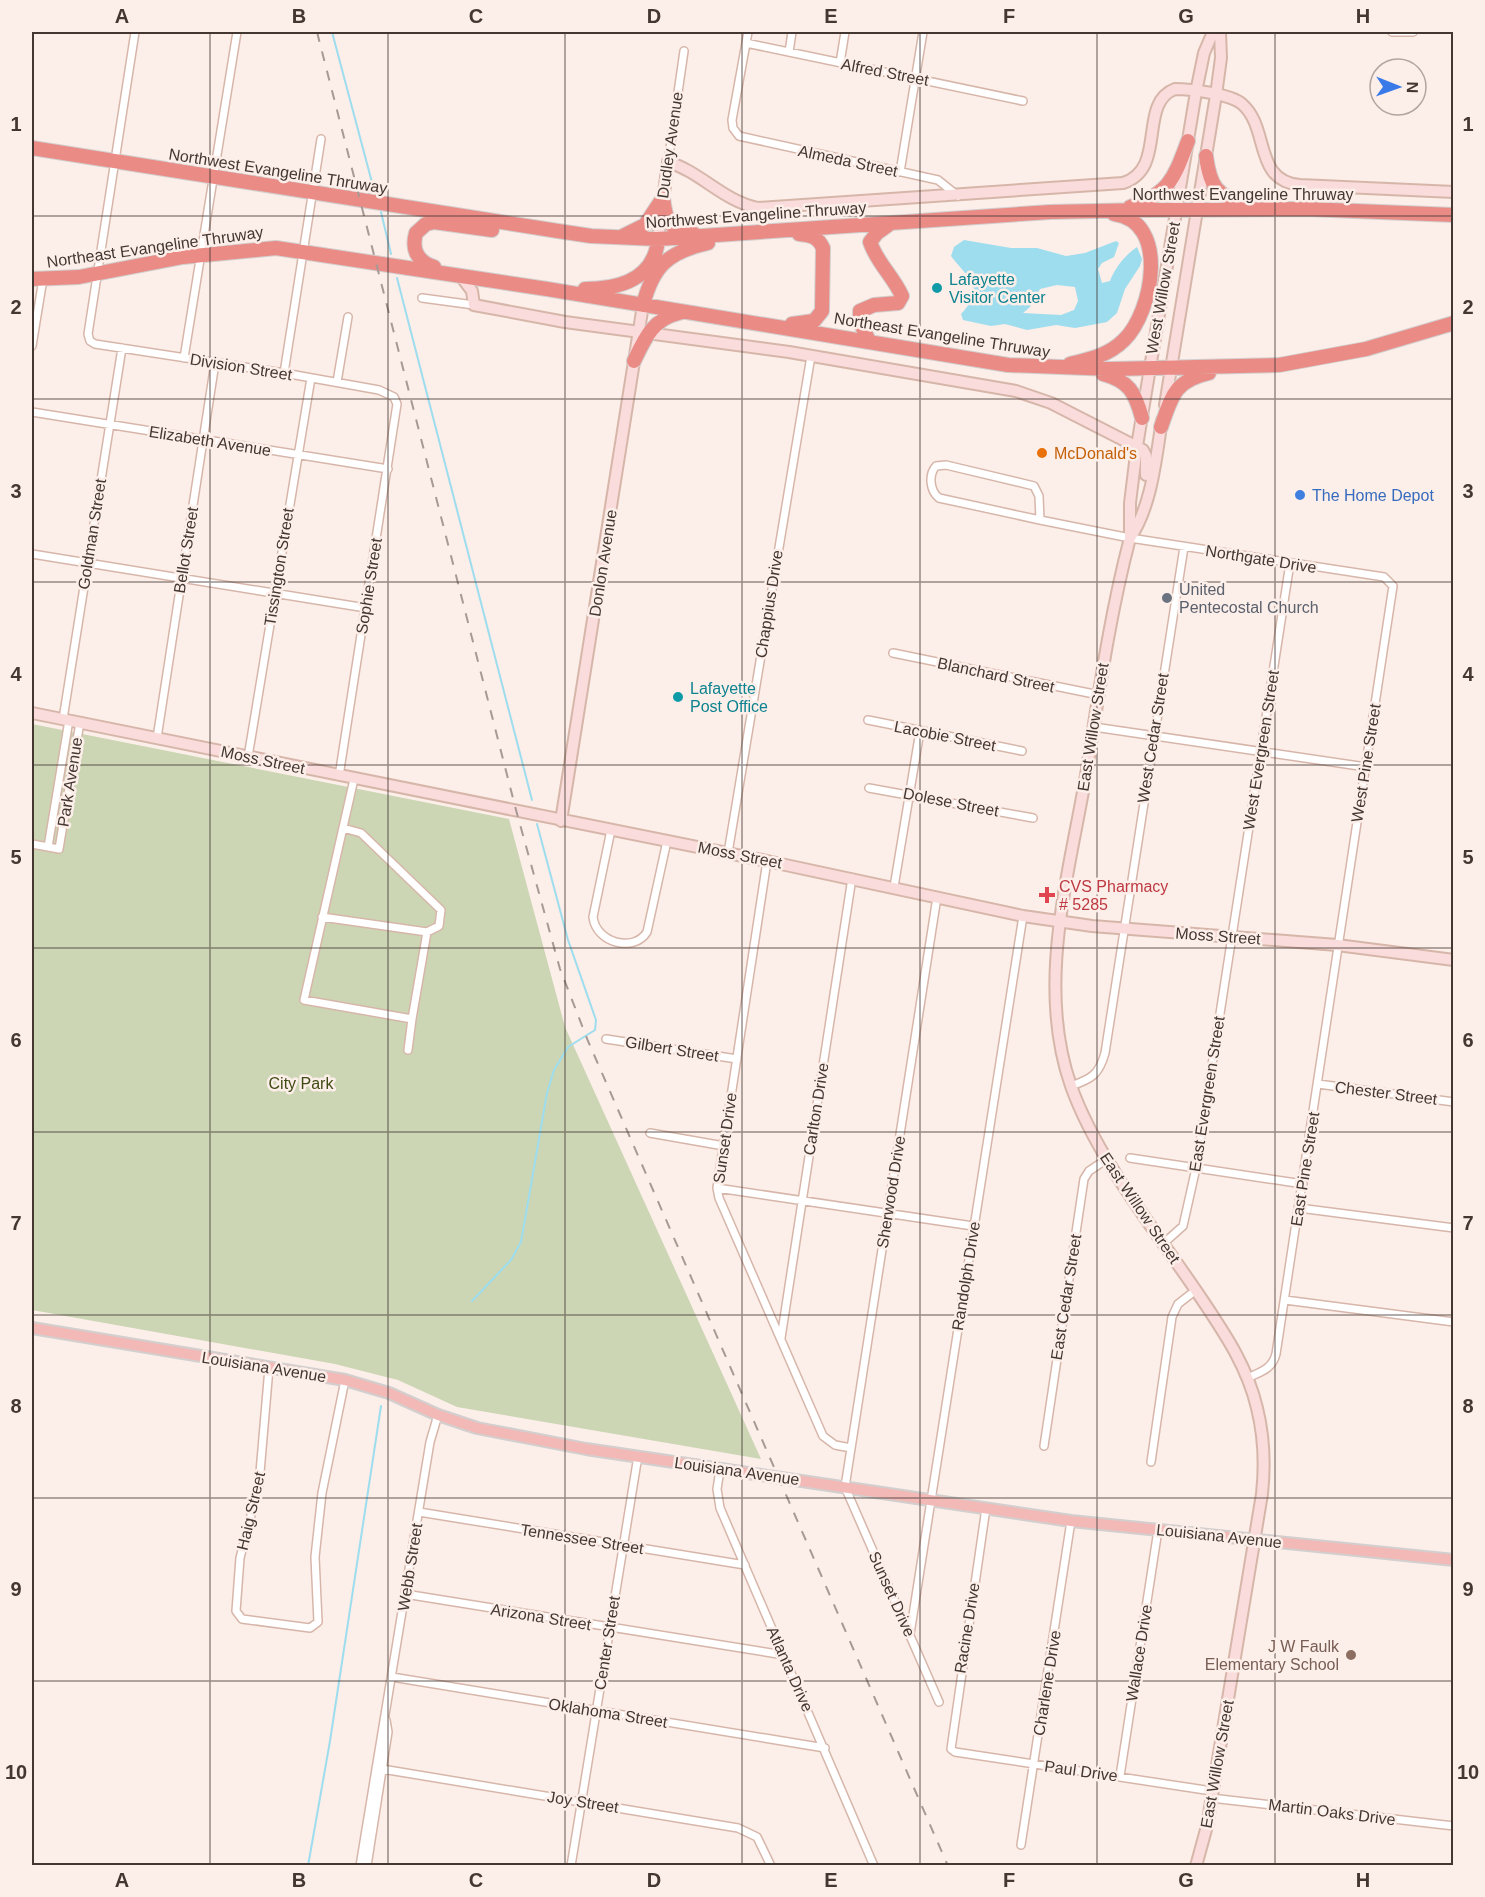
<svg xmlns="http://www.w3.org/2000/svg" width="1485" height="1897" viewBox="0 0 1485 1897" font-family="Helvetica,sans-serif">
<style>
.green{fill:#ccd6b4}
.water{fill:#9dddee;fill-rule:evenodd}
.lines{fill:none;stroke-linecap:round;stroke-linejoin:round}
.stream{stroke:#9dddee;stroke-width:2}
.street-casing{stroke:#d7b6aa;stroke-width:10}
.secondary-casing{stroke:#d7b6aa;stroke-width:14}
.primary-casing{stroke:#d2cfce;stroke-width:14}
.highway-casing{stroke:#d2cfce;stroke-width:16}
.street{stroke:#fff;stroke-width:7}
.secondary{stroke:#f9dcdb;stroke-width:10}
.primary{stroke:#f2b9b6;stroke-width:10}
.highway{stroke:#ea8b86;stroke-width:14}
.rail{stroke:#a79994;stroke-width:2;stroke-dasharray:10 10;stroke-linecap:butt}
.grid{fill:none;stroke:#443732;stroke-width:1.5;stroke-opacity:0.55}
.culture-dot{fill:#0f9aa8;stroke:#fceee9;stroke-width:2}
.food-dot{fill:#e8710a;stroke:#fceee9;stroke-width:2}
.shop-dot{fill:#3f7fe0;stroke:#fceee9;stroke-width:2}
.worship-dot{fill:#6b7280;stroke:#fceee9;stroke-width:2}
.health-dot{fill:#e0444e;stroke:#fceee9;stroke-width:2}
.education-dot{fill:#8d6e63;stroke:#fceee9;stroke-width:2}
.labels{text-anchor:middle;dominant-baseline:central;stroke-width:5;stroke-linejoin:round;paint-order:stroke}
.street-label{font-size:16px;fill:#443732;stroke:#fceee9}
.culture-label{font-size:16px;fill:#0d838f;stroke:#fceee9;text-anchor:start}
.food-label{font-size:16px;fill:#c56008;stroke:#fceee9;text-anchor:start}
.shop-label{font-size:16px;fill:#366cbe;stroke:#fceee9;text-anchor:start}
.worship-label{font-size:16px;fill:#5b616d;stroke:#fceee9;text-anchor:start}
.health-label{font-size:16px;fill:#be3a42;stroke:#fceee9;text-anchor:start}
.park-label{font-size:16px;fill:#404c15;stroke:#fceee9}
.education-label{font-size:16px;fill:#785e54;stroke:#fceee9;text-anchor:end}
.neatline{fill:none;stroke:#443732;stroke-width:2}
.grid-label{font-size:20px;text-anchor:middle;font-weight:bold;fill:#443732}
</style>
<rect width="100%" height="100%" fill="#fceee9"/>
<path class="green" d="M 32,724 L 509,819 L 565,1027 L 761,1459 L 457,1407 L 398,1380 L 335,1364 L 32,1310 Z"/>
<path class="water" d="M 964,240 L 1011,248 L 1037,248 L 1066,256 L 1085,253 L 1116,241 L 1119,243 L 1114,257 L 1102,263 L 1098,269 L 1102,283 L 1110,281 C 1115,268 1125,255 1137,247 L 1142,259 L 1140,266 L 1125,289 L 1117,313 L 1107,322 L 1075,328 L 1056,325 L 1027,330 L 1005,324 L 991,326 L 963,320 L 961,314 C 987,286 968,279 951,256 L 954,247 ZM 1057,285 L 1075,287 L 1078,301 L 1074,310 L 1061,315 L 1023,313 L 1030,307 L 1040,289 Z"/>
<g class="lines">
<path class="stream" d="M 332,32 L 374,190
M 381,212 L 391,254
M 397,278 L 532,800
M 472,1301 L 511,1260 L 521,1242 L 547,1093 L 554,1070 L 568,1047 L 595,1030 L 596,1020 L 568,940 L 537,824
M 308,1866 L 330,1741 L 381,1406"/>
<g class="street-casing">
<path id="street" d="M 135,32 L 88,334 L 90,341 L 95,344 L 284,373 L 379,390 L 394,397 L 397,404 L 339,776
M 748,32 L 732,120 L 733,128 L 739,136 L 938,180 L 958,196
M 1392,32 L 1413,32
M 746,43 L 1023,101
M 789,52 L 792,32
M 840,63 L 845,32
M 668,162 L 684,51
M 900,172 L 923,32
M 422,298 L 474,305
M 32,346 L 43,279
M 184,358 L 237,32
M 284,373 L 321,139
M 337,382 L 348,317
M 32,412 L 388,469
M 946,465 L 1034,486 L 1039,496 L 1040,520 L 939,498 C 930,491 928,475 936,466 Z
M 1040,520 L 1130,538 L 1384,577 L 1393,586 L 1276,1354 C 1272,1369 1261,1372 1247,1378
M 32,554 L 366,608
M 893,653 L 1099,695
M 63,719 L 122,348
M 868,720 L 1022,751
M 1094,727 L 1366,767
M 157,738 L 215,363
M 248,757 L 311,378
M 869,788 L 1033,818
M 343,828 L 361,833 L 441,910 L 439,926 L 427,932
M 611,830 L 593,917 C 596,943 634,953 647,932 L 667,841
M 32,844 L 59,849 L 80,722
M 48,847 L 69,720
M 728,853 L 811,356
M 767,861 L 717,1188 L 719,1198 L 823,1436 L 835,1445 L 851,1448
M 894,887 L 920,731
M 937,897 L 845,1487 L 939,1702
M 322,917 L 427,932 L 412,1019 L 304,1000 L 354,779
M 606,1039 L 737,1059
M 408,1050 L 412,1019
M 1318,1084 L 1454,1102
M 1071,1086 C 1091,1079 1099,1075 1105,1053 L 1184,547
M 650,1133 L 724,1146
M 1130,1158 L 1303,1184
M 717,1188 L 973,1226
M 1299,1208 L 1454,1228
M 1164,1243 L 1183,1226 L 1196,1168 L 1290,563
M 1285,1300 L 1454,1322
M 781,1338 L 852,878
M 269,1368 L 259,1484 L 240,1558 L 236,1611 L 242,1619 L 310,1628 L 318,1622 L 315,1557 L 322,1493 L 345,1380
M 1044,1446 L 1084,1179 L 1089,1171 L 1107,1159
M 1151,1462 L 1172,1317 L 1178,1304 L 1196,1290
M 720,1470 L 717,1489 L 720,1508 L 874,1866
M 986,1508 L 951,1749 L 955,1752 L 1212,1791
M 419,1512 L 745,1565
M 405,1594 L 784,1655
M 910,1634 L 1023,916
M 392,1677 L 825,1748
M 376,1768 L 738,1828 L 757,1837 L 771,1866
M 1120,1776 L 1158,1530
M 1211,1798 L 1454,1826
M 1021,1845 L 1071,1521
M 360,1866 L 430,1442 L 438,1415
M 367,1866 L 388,1732 L 386,1720
M 571,1866 L 638,1456"/>
</g>
<g class="secondary-casing">
<path id="secondary" d="M 658,239 L 668,162 C 701,172 723,201 758,208 L 1123,183 C 1168,169 1137,103 1175,89 C 1190,89 1231,94 1242,104 C 1270,128 1253,181 1300,185 L 1454,192
M 460,275 L 472,291 L 474,305 L 565,322 L 789,352 L 1016,391 L 1051,403 L 1143,450 L 1146,456 L 1146,475
M 1165,405 L 1216,95 L 1221,58 L 1220,32
M 1162,420 C 1156,457 1152,506 1130,538 C 1110,614 1099,692 1087,769 C 1070,872 1035,984 1071,1086 C 1097,1159 1156,1231 1199,1295 C 1223,1331 1247,1365 1257,1408 C 1264,1436 1265,1466 1262,1494 L 1207,1826 L 1196,1866
M 1130,538 L 1130,503 L 1137,446 L 1196,92 L 1204,53 L 1213,32
M 32,713 L 767,861 L 1023,916 L 1092,926 L 1337,945 L 1454,960
M 561,821 L 643,305"/>
</g>
<g class="primary-casing">
<path id="primary" d="M 32,1328 L 345,1380 L 389,1393 L 438,1415 L 477,1428 L 586,1449 L 1071,1521 L 1454,1560"/>
</g>
<g class="highway-casing">
<path id="highway" d="M 32,148 L 558,231 L 591,236 L 658,239 L 1050,212 L 1142,210 L 1307,209 L 1454,215
M 1206,156 C 1210,186 1216,195 1245,205
M 663,198 C 666,222 669,230 694,234
M 1130,207 C 1170,193 1174,178 1188,141
M 623,236 L 645,225 L 663,198
M 434,267 C 418,262 411,250 416,233 L 426,224 L 434,222 L 492,230
M 32,279 L 79,277 L 183,257 L 276,248 L 547,289 L 1008,365 L 1112,369 L 1279,365 L 1366,349 L 1454,323
M 585,289 C 619,289 655,279 658,239
M 643,305 C 653,266 668,252 708,243
M 792,324 L 814,321 L 822,311 L 823,248 C 818,237 811,235 799,234
M 869,341 L 860,322 L 860,311 L 874,305 L 898,303 L 902,296 C 893,276 877,263 870,242 L 877,233 L 891,223
M 634,361 C 645,338 653,319 679,313
M 1070,364 C 1091,359 1109,355 1124,340 C 1153,312 1170,221 1114,214
M 1103,374 C 1129,381 1135,392 1142,418
M 1161,427 C 1172,396 1174,381 1209,373"/>
</g>
<use href="#street" class="street"/>
<use href="#secondary" class="secondary"/>
<use href="#primary" class="primary"/>
<use href="#highway" class="highway"/>
<path class="rail" d="M 317,32 L 516,810 L 560,969 L 588,1041 L 948,1866"/>
</g>
<path class="grid" d="M 210,32 L 210,1866M 388,32 L 388,1866M 565,32 L 565,1866M 742,32 L 742,1866M 920,32 L 920,1866M 1097,32 L 1097,1866M 1275,32 L 1275,1866M 32,216 L 1454,216M 32,399 L 1454,399M 32,582 L 1454,582M 32,765 L 1454,765M 32,948 L 1454,948M 32,1132 L 1454,1132M 32,1315 L 1454,1315M 32,1498 L 1454,1498M 32,1681 L 1454,1681"/>
<g class="culture-dot">
<circle cx="937" cy="288" r="6"/>
<circle cx="678" cy="697" r="6"/>
</g>
<circle class="food-dot" cx="1042" cy="453" r="6"/>
<circle class="shop-dot" cx="1300" cy="495" r="6"/>
<circle class="worship-dot" cx="1167" cy="598" r="6"/>
<path class="health-dot" d="M1044 886h6v6h6v6h-6v6h-6v-6h-6v-6h6z"/>
<circle class="education-dot" cx="1351" cy="1655" r="6"/>
<g class="labels">
<g class="street-label">
<text transform="translate(885 72) rotate(11)">Alfred Street</text>
<text transform="translate(670 145) rotate(-82)">Dudley Avenue</text>
<text transform="translate(848 161) rotate(12)">Almeda Street</text>
<text transform="translate(278 171) rotate(9)">Northwest Evangeline Thruway</text>
<text x="1243" y="194">Northwest Evangeline Thruway</text>
<text transform="translate(756 215) rotate(-4)">Northwest Evangeline Thruway</text>
<text transform="translate(155 247) rotate(-8)">Northeast Evangeline Thruway</text>
<text transform="translate(1163 288) rotate(-80)">West Willow Street</text>
<text transform="translate(942 335) rotate(9)">Northeast Evangeline Thruway</text>
<text transform="translate(241 367) rotate(9)">Division Street</text>
<text transform="translate(210 441) rotate(9)">Elizabeth Avenue</text>
<text transform="translate(92 534) rotate(-81)">Goldman Street</text>
<text transform="translate(186 550) rotate(-81)">Bellot Street</text>
<text transform="translate(1261 559) rotate(9)">Northgate Drive</text>
<text transform="translate(603 563) rotate(-81)">Donlon Avenue</text>
<text transform="translate(279 567) rotate(-81)">Tissington Street</text>
<text transform="translate(369 586) rotate(-81)">Sophie Street</text>
<text transform="translate(769 604) rotate(-81)">Chappius Drive</text>
<text transform="translate(996 675) rotate(12)">Blanchard Street</text>
<text transform="translate(1093 727) rotate(-81)">East Willow Street</text>
<text transform="translate(945 736) rotate(11)">Lacobie Street</text>
<text transform="translate(1153 738) rotate(-81)">West Cedar Street</text>
<text transform="translate(1261 750) rotate(-81)">West Evergreen Street</text>
<text transform="translate(263 760) rotate(12)">Moss Street</text>
<text transform="translate(1366 763) rotate(-81)">West Pine Street</text>
<text transform="translate(70 782) rotate(-81)">Park Avenue</text>
<text transform="translate(951 802) rotate(11)">Dolese Street</text>
<text transform="translate(740 855) rotate(11)">Moss Street</text>
<text transform="translate(1218 936) rotate(4)">Moss Street</text>
<text transform="translate(672 1049) rotate(9)">Gilbert Street</text>
<text transform="translate(1386 1093) rotate(7)">Chester Street</text>
<text transform="translate(1207 1094) rotate(-81)">East Evergreen Street</text>
<text transform="translate(816 1109) rotate(-81)">Carlton Drive</text>
<text transform="translate(725 1138) rotate(-82)">Sunset Drive</text>
<text transform="translate(1305 1169) rotate(-81)">East Pine Street</text>
<text transform="translate(891 1192) rotate(-81)">Sherwood Drive</text>
<text transform="translate(1140 1208) rotate(56)">East Willow Street</text>
<text transform="translate(966 1276) rotate(-81)">Randolph Drive</text>
<text transform="translate(1066 1297) rotate(-81)">East Cedar Street</text>
<text transform="translate(264 1367) rotate(9)">Louisiana Avenue</text>
<text transform="translate(737 1471) rotate(8)">Louisiana Avenue</text>
<text transform="translate(251 1511) rotate(-77)">Haig Street</text>
<text transform="translate(1219 1536) rotate(6)">Louisiana Avenue</text>
<text transform="translate(582 1539) rotate(9)">Tennessee Street</text>
<text transform="translate(410 1567) rotate(-81)">Webb Street</text>
<text transform="translate(892 1594) rotate(66)">Sunset Drive</text>
<text transform="translate(541 1617) rotate(9)">Arizona Street</text>
<text transform="translate(967 1628) rotate(-81)">Racine Drive</text>
<text transform="translate(607 1643) rotate(-81)">Center Street</text>
<text transform="translate(1139 1653) rotate(-81)">Wallace Drive</text>
<text transform="translate(790 1669) rotate(66)">Atlanta Drive</text>
<text transform="translate(1047 1683) rotate(-81)">Charlene Drive</text>
<text transform="translate(608 1713) rotate(9)">Oklahoma Street</text>
<text transform="translate(1217 1764) rotate(-80)">East Willow Street</text>
<text transform="translate(1081 1771) rotate(8)">Paul Drive</text>
<text transform="translate(583 1802) rotate(9)">Joy Street</text>
<text transform="translate(1332 1812) rotate(7)">Martin Oaks Drive</text>
</g>
<g class="culture-label">
<text x="949" y="279">Lafayette<tspan x="949" dy="18">Visitor Center</tspan></text>
<text x="690" y="688">Lafayette<tspan x="690" dy="18">Post Office</tspan></text>
</g>
<g class="food-label">
<text x="1054" y="453">McDonald's</text>
</g>
<g class="shop-label">
<text x="1312" y="495">The Home Depot</text>
</g>
<g class="worship-label">
<text x="1179" y="589">United<tspan x="1179" dy="18">Pentecostal Church</tspan></text>
</g>
<g class="health-label">
<text x="1059" y="886">CVS Pharmacy<tspan x="1059" dy="18"># 5285</tspan></text>
</g>
<g class="park-label">
<text x="301" y="1083">City Park</text>
</g>
<g class="education-label">
<text x="1339" y="1646">J W Faulk<tspan x="1339" dy="18">Elementary School</tspan></text>
</g>
</g>
<rect width="1485" height="1897" fill="none" stroke="#fceee9" stroke-width="66"/>
<g transform="translate(1398 87) rotate(91)"><circle r="28" fill="#fceee9" stroke="#b2a5a0" stroke-width="1.5"/>
<path d="M0-4.5L10 22L0 15L-10 22Z" fill="#3a7ae8"/>
<text y="-9" font-size="16" font-weight="bold" text-anchor="middle" fill="#443732">N</text>
</g>
<rect x="33" y="33" width="1419" height="1831" class="neatline"/>
<g class="grid-label">
<text x="122" y="23">A</text>
<text x="299" y="23">B</text>
<text x="476" y="23">C</text>
<text x="654" y="23">D</text>
<text x="831" y="23">E</text>
<text x="1009" y="23">F</text>
<text x="1186" y="23">G</text>
<text x="1363" y="23">H</text>
<text x="16" y="131">1</text>
<text x="1468" y="131">1</text>
<text x="16" y="314">2</text>
<text x="1468" y="314">2</text>
<text x="16" y="498">3</text>
<text x="1468" y="498">3</text>
<text x="16" y="681">4</text>
<text x="1468" y="681">4</text>
<text x="16" y="864">5</text>
<text x="1468" y="864">5</text>
<text x="16" y="1047">6</text>
<text x="1468" y="1047">6</text>
<text x="16" y="1230">7</text>
<text x="1468" y="1230">7</text>
<text x="16" y="1413">8</text>
<text x="1468" y="1413">8</text>
<text x="16" y="1596">9</text>
<text x="1468" y="1596">9</text>
<text x="16" y="1779">10</text>
<text x="1468" y="1779">10</text>
<text x="122" y="1887">A</text>
<text x="299" y="1887">B</text>
<text x="476" y="1887">C</text>
<text x="654" y="1887">D</text>
<text x="831" y="1887">E</text>
<text x="1009" y="1887">F</text>
<text x="1186" y="1887">G</text>
<text x="1363" y="1887">H</text>
</g>
</svg>
